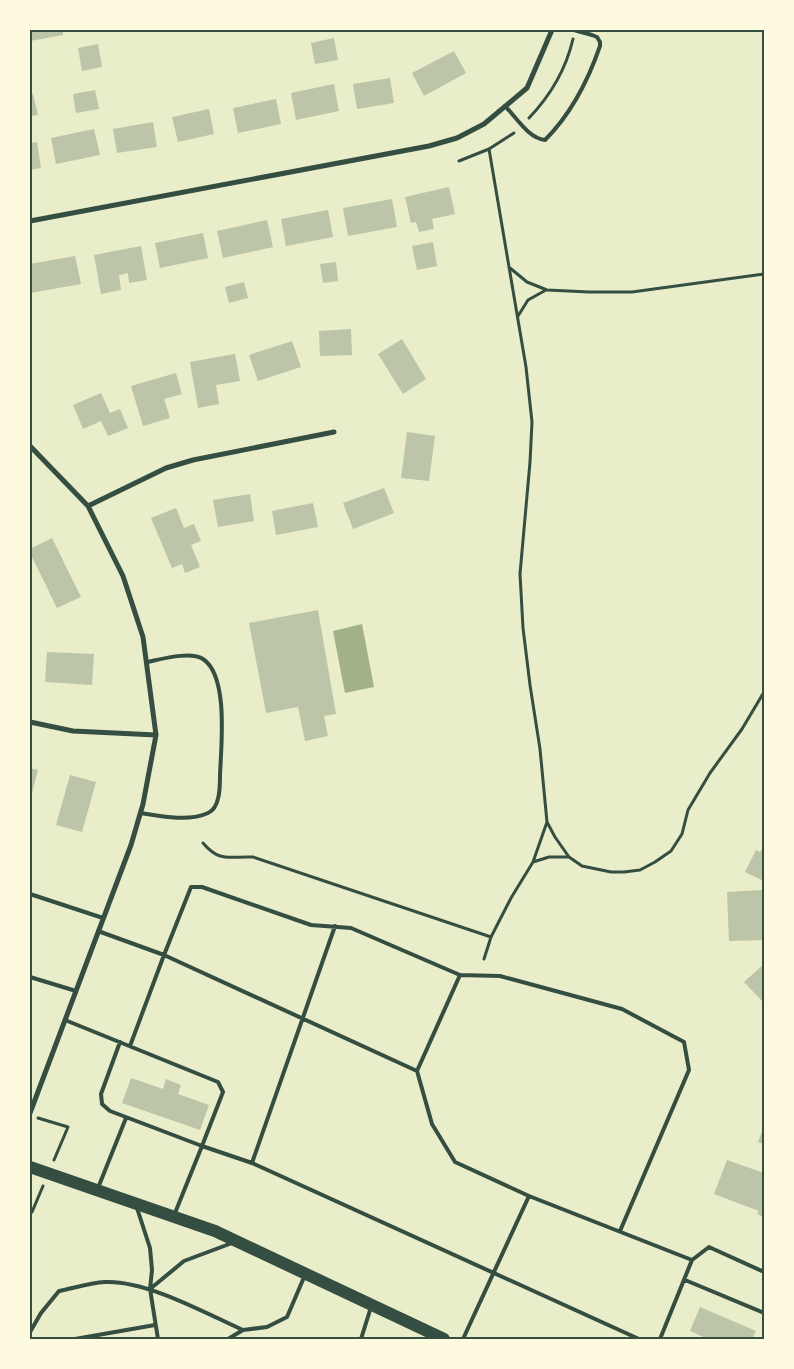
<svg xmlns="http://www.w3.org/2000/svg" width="794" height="1369" viewBox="0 0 794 1369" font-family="'Archivo Narrow',sans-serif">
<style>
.water{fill:#a3b18a}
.building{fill:#bcc5a7}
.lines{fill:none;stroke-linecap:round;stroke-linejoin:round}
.path{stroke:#344e41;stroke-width:3}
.service{stroke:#344e41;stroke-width:4}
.minor{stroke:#344e41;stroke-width:5}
.primary{stroke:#344e41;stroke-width:12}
.neatline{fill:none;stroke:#344e41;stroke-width:2}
</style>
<rect width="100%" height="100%" fill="#e9edc9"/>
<path class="water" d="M 362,624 L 374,687 L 345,693 L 333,631 Z"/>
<path class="building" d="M 30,30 L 63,30 L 63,35 L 30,41 Z
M 334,38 L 338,60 L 315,64 L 311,43 Z
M 98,44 L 102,67 L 82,71 L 78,48 Z
M 454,51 L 466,73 L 424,96 L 412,73 Z
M 390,78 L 394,103 L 357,109 L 353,84 Z
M 334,84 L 339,111 L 296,120 L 291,93 Z
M 95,90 L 99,109 L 76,113 L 73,94 Z
M 33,94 L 38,115 L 30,116 L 30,95 Z
M 276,99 L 281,124 L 238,133 L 233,108 Z
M 209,109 L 214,134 L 178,142 L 172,117 Z
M 153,122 L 157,147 L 117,153 L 113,129 Z
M 94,129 L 100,155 L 56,164 L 51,138 Z
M 37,142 L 41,168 L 30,170 L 30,143 Z
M 449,187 L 455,214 L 432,219 L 434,229 L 419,232 L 416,222 L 411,223 L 405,197 Z
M 392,199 L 397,227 L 348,236 L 343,208 Z
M 328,210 L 333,237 L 286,246 L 281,219 Z
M 267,220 L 273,247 L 223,258 L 217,231 Z
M 203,233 L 208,258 L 160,268 L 155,243 Z
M 433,242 L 437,266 L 417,270 L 412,246 Z
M 141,246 L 147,280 L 129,283 L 128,273 L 119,275 L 121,290 L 101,294 L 94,255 Z
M 75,256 L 81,284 L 30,293 L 30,264 Z
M 336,262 L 338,281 L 323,283 L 320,264 Z
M 244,282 L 248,298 L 229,303 L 225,287 Z
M 351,329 L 352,355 L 320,356 L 319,331 Z
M 402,339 L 426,379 L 403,394 L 378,354 Z
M 292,341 L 301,367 L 258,381 L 249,355 Z
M 235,354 L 240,381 L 216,385 L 219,404 L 198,408 L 190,362 Z
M 176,373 L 182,394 L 164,399 L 170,418 L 143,426 L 131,386 Z
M 101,393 L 110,413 L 120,409 L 128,428 L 108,436 L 101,421 L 83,429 L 73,405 Z
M 407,432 L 435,436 L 429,481 L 401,478 Z
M 384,488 L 394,513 L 353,529 L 343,503 Z
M 250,494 L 254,521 L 218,527 L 213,500 Z
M 313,503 L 318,527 L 276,535 L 272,511 Z
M 176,508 L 184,528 L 194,524 L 201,541 L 191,545 L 200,567 L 185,573 L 182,564 L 172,568 L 151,518 Z
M 52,538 L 81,597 L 57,608 L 30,553 L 30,549 Z
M 318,610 L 336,714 L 324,716 L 328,736 L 305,741 L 298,707 L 266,713 L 249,623 Z
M 47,652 L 94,654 L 92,685 L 45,682 Z
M 30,768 L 38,770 L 31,797 L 30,797 Z
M 70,775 L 96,782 L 82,832 L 56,825 Z
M 764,845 L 764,881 L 745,872 L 756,850 L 760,852 Z
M 762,890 L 764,940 L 729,941 L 727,892 Z
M 764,964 L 764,1003 L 744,982 Z
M 131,1078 L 163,1089 L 166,1079 L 181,1085 L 178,1094 L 209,1105 L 200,1130 L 122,1103 Z
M 764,1126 L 764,1144 L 758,1142 Z
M 727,1160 L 764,1173 L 764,1217 L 757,1214 L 759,1211 L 714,1194 Z
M 700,1307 L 756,1331 L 752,1339 L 708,1339 L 690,1331 Z"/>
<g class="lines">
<path class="path" d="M 529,118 C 550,96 566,69 573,39
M 489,149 L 526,367 L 532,422 L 530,462 L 520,574 L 523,628 L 530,685 L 540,749 L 547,822 L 555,837 L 569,857 L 582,866 L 611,872 L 624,872 L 640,870 L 655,862 L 671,851 L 682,834 L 688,810 L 710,773 L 742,729 L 764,692
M 459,161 L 489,149 L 514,133
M 510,268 L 527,282 L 547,290 L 589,292 L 632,292 L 764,274
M 518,316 L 528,300 L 546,290
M 203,843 C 220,863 229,856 253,857 L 491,937
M 533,862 L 549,857 L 568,857
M 484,959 L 491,937 L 511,898 L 533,862 L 547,822
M 38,1118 L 68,1127 L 54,1160
M 30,1210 L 32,1212 L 43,1186"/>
<path class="service" d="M 505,106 C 516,117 528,138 545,140 C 571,114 588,81 600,46 L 600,42 L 597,37 L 592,35 L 574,30
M 140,813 C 159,816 189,822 208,813 C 220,808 220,787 220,775 C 221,747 229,676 203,659 C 190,651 162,659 147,662
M 30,894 L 103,918
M 98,931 L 164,955 L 191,887 L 202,887 L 311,925 L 351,928 L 460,975 L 417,1071 L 432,1124 L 455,1162 L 529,1196 L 463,1339
M 460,975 L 500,976 L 622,1009 L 684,1042 L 689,1070 L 620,1231
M 30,977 L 76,991
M 65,1020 L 218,1082 L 223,1092 L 202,1146 L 252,1163 L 335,926
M 120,1042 L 101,1094 L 102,1104 L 110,1111 L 202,1146 L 175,1213
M 130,1046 L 164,955 L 417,1071
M 252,1163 L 639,1339
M 98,1188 L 126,1118
M 529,1196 L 692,1260 L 660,1339
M 137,1208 L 150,1248 L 152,1270 L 150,1289 L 158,1339
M 692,1260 L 709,1247 L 764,1272
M 685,1280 L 764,1313
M 150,1289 L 184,1261 L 232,1243
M 30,1332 L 41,1313 L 59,1291 C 74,1288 89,1283 105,1282 C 146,1280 205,1313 243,1330
M 75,1339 L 155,1325
M 228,1339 L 243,1330 L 267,1327 L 287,1317 L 305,1275
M 361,1339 L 371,1307"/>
<path class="minor" d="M 30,221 L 429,146 L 457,138 L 484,124 L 527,88 L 552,30
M 30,446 L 88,506 L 123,576 L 143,637 L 156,735 L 143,804 L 131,845 L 30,1113
M 88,506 L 166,468 L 193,460 L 334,432
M 30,722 L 73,731 L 156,735"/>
<path class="primary" d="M 30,1167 L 215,1231 L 444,1339"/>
</g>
<rect width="794" height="1369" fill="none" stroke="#fefae0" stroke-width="62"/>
<rect x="31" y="31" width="732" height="1307" class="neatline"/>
</svg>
